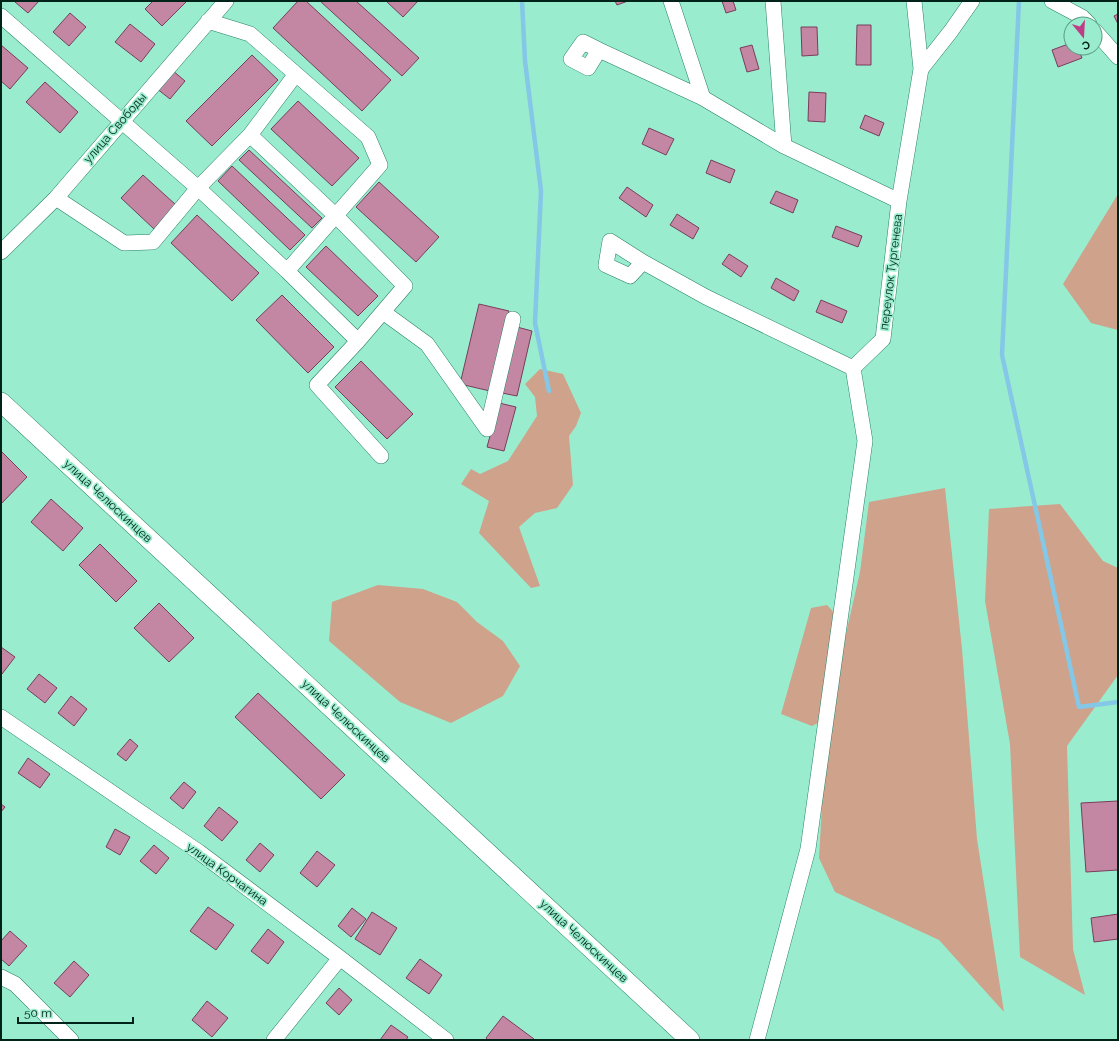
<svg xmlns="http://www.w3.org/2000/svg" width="1119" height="1041" viewBox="0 0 1119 1041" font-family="Raleway,sans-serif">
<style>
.green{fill:#cea28b}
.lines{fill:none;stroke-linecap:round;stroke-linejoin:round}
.stream{stroke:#84c7e7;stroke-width:4.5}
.building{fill:#c387a3;stroke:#793d5b}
.minor-casing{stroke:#298067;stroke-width:16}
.major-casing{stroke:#298067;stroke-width:20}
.minor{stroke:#fff;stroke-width:15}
.major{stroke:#fff;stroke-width:19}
.labels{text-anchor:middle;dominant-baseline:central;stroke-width:3.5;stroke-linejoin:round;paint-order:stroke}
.street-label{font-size:12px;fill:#002319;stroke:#99edce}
</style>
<rect width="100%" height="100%" fill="#99edce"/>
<path class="green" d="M 1118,194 L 1118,330 L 1091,323 L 1063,284 Z
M 540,369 L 563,374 L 581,413 L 576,426 L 569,436 L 573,485 L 557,508 L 535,513 L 519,527 L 540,586 L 531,588 L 479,533 L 489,501 L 461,484 L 471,469 L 480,474 L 508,461 L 537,416 L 535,397 L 525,384 Z
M 945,488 L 962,649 L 977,839 L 1004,1012 L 939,940 L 835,892 L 819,858 L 827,718 L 812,726 L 781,714 L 811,608 L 827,605 L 839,618 L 845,638 L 860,572 L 869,502 Z
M 1060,504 L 1103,561 L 1118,568 L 1118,675 L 1067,746 L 1073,949 L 1085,995 L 1020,957 L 1010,744 L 985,601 L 989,509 Z
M 378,585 L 423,589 L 457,602 L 477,622 L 503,641 L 520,666 L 503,696 L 451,723 L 400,702 L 329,641 L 332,602 Z"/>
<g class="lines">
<path class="stream" d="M 522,1 L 525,61 L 541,191 L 535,323 L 549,391
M 1019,1 L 1002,355 L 1079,707 L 1118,702"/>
</g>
<path class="building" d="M 16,1 L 39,1 L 28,13 L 15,2 Z
M 153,1 L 184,1 L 186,2 L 162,26 L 145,9 Z
M 298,1 L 306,1 L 391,80 L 362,111 L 273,28 Z
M 320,1 L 356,1 L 419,58 L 402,76 Z
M 386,1 L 418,1 L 403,17 Z
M 615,1 L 628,1 L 617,5 Z
M 722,1 L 733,1 L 736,10 L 726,13 Z
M 70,13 L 86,27 L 69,46 L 53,32 Z
M 1118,14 L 1118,24 L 1114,16 Z
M 130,24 L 155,44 L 141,62 L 115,42 Z
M 857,25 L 871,25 L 871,65 L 856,65 Z
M 801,27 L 817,27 L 818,55 L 802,56 Z
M 1071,43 L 1071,48 L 1078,48 L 1082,58 L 1058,67 L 1052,50 Z
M 1,45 L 28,68 L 10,89 L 1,81 Z
M 752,45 L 759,69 L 747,72 L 740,48 Z
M 252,55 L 278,80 L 212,146 L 186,121 Z
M 172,70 L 185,81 L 170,99 L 156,88 Z
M 45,82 L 78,112 L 60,133 L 26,102 Z
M 809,92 L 826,93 L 825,122 L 808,121 Z
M 298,101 L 359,158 L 332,186 L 271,129 Z
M 865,115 L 884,123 L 879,136 L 860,128 Z
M 649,128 L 674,139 L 666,155 L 642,144 Z
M 249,150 L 322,218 L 312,228 L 239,160 Z
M 711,160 L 735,170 L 730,183 L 706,173 Z
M 232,166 L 305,235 L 290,250 L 218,181 Z
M 143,175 L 176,205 L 154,229 L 121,198 Z
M 379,182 L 439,237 L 416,262 L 356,207 Z
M 627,187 L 653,205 L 646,217 L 619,198 Z
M 776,191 L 798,200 L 793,213 L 770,203 Z
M 677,214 L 699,228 L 693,239 L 670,225 Z
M 197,215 L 259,273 L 232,301 L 171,243 Z
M 836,226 L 862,236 L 858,247 L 832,237 Z
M 326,246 L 378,296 L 358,316 L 306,267 Z
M 729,254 L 748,266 L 741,277 L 722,264 Z
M 776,278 L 799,291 L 794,301 L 771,288 Z
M 282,295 L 334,347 L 308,373 L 256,320 Z
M 821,300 L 847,311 L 842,323 L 816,312 Z
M 479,304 L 509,311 L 490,391 L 460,384 Z
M 517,327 L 532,331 L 517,396 L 502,393 Z
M 361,361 L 413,414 L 387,439 L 335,387 Z
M 499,403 L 516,407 L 504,451 L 487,447 Z
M 1,451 L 27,477 L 1,504 Z
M 51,499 L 83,528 L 63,551 L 31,522 Z
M 100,544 L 137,581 L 116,602 L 79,565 Z
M 159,603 L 194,638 L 169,662 L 134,628 Z
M 1,647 L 15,657 L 2,674 L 1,674 Z
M 39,674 L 57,688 L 45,703 L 27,689 Z
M 258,693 L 345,775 L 321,799 L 235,717 Z
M 71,696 L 87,709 L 74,726 L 58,713 Z
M 130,739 L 138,746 L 126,761 L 117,754 Z
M 28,758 L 50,774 L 40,788 L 18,773 Z
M 184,782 L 196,792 L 183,809 L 170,798 Z
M 1118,801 L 1118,870 L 1086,872 L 1081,803 Z
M 1,804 L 5,807 L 1,812 Z
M 219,807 L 238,822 L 222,841 L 204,826 Z
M 115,829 L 130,837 L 120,855 L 106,847 Z
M 260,843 L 274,855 L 260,872 L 246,860 Z
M 154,845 L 169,858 L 156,874 L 140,861 Z
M 317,851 L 335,865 L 317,887 L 300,873 Z
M 208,907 L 234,925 L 216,950 L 190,931 Z
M 352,908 L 366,919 L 351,937 L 338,926 Z
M 372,912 L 397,928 L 380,955 L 355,939 Z
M 1118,914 L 1118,939 L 1094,942 L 1091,918 Z
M 268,929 L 284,942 L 268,964 L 251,951 Z
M 10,931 L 27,946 L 9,966 L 1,959 L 1,941 Z
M 420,959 L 442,975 L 429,994 L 406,978 Z
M 74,961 L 89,975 L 70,997 L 54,983 Z
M 339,988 L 352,1000 L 339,1015 L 326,1003 Z
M 207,1001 L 228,1018 L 212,1037 L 192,1020 Z
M 503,1016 L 534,1039 L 533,1040 L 488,1040 L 486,1038 Z
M 391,1025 L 408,1037 L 406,1040 L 380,1040 Z"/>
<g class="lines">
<g class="minor-casing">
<path id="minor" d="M 671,1 L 703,98
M 773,1 L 784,146
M 1052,1 L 1082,17 L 1089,24
M 1,16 L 198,188 L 287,271 L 380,165 L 368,137 L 250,34 L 208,21
M 1095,31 L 1118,57
M 599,50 L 583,42 L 571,59 L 588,68 L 599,50 L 703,98 L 784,146 L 899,201
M 921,69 L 951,31 L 972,1
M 56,198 L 124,243 L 153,242 L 198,188 L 250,135
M 1,252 L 56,198 L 226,1
M 643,262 L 610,241 L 606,265 L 630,276 L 643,262 L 706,297 L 853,368
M 287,271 L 358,341 L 405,286 L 336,216 L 250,135 L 296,74
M 383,312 L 427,344 L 487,429 L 513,319
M 358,341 L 317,385 L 381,456
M 853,368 L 883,339 L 899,201 L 921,69 L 914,1
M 1,717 L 199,852 L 340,958 L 446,1040
M 1,977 L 15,984 L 71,1040
M 274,1040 L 340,958
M 757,1040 L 808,849 L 865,441 L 853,368"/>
</g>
<g class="major-casing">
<path id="major" d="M 1,402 L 690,1040"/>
</g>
<use href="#minor" class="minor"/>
<use href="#major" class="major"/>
</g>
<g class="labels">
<g class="street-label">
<text transform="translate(115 128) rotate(-49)">улица Свободы</text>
<text transform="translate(891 272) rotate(-83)">переулок Тургенева</text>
<text transform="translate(108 501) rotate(43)">улица Челюскинцев</text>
<text transform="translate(346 721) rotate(43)">улица Челюскинцев</text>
<text transform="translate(227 874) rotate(36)">улица Корчагина</text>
<text transform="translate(584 941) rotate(43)">улица Челюскинцев</text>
</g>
</g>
<rect width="1119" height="1041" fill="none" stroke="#002319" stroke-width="4"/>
<g transform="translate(1083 36) rotate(162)"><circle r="19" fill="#99edce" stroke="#5c9c86"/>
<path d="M0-3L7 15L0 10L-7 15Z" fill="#bf3d86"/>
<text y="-6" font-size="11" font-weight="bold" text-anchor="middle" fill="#002319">С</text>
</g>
<path d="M18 1017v6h115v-6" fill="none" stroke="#002319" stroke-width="2"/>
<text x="24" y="1017" font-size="12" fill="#002319" stroke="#99edce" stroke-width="3" paint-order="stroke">50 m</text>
</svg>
